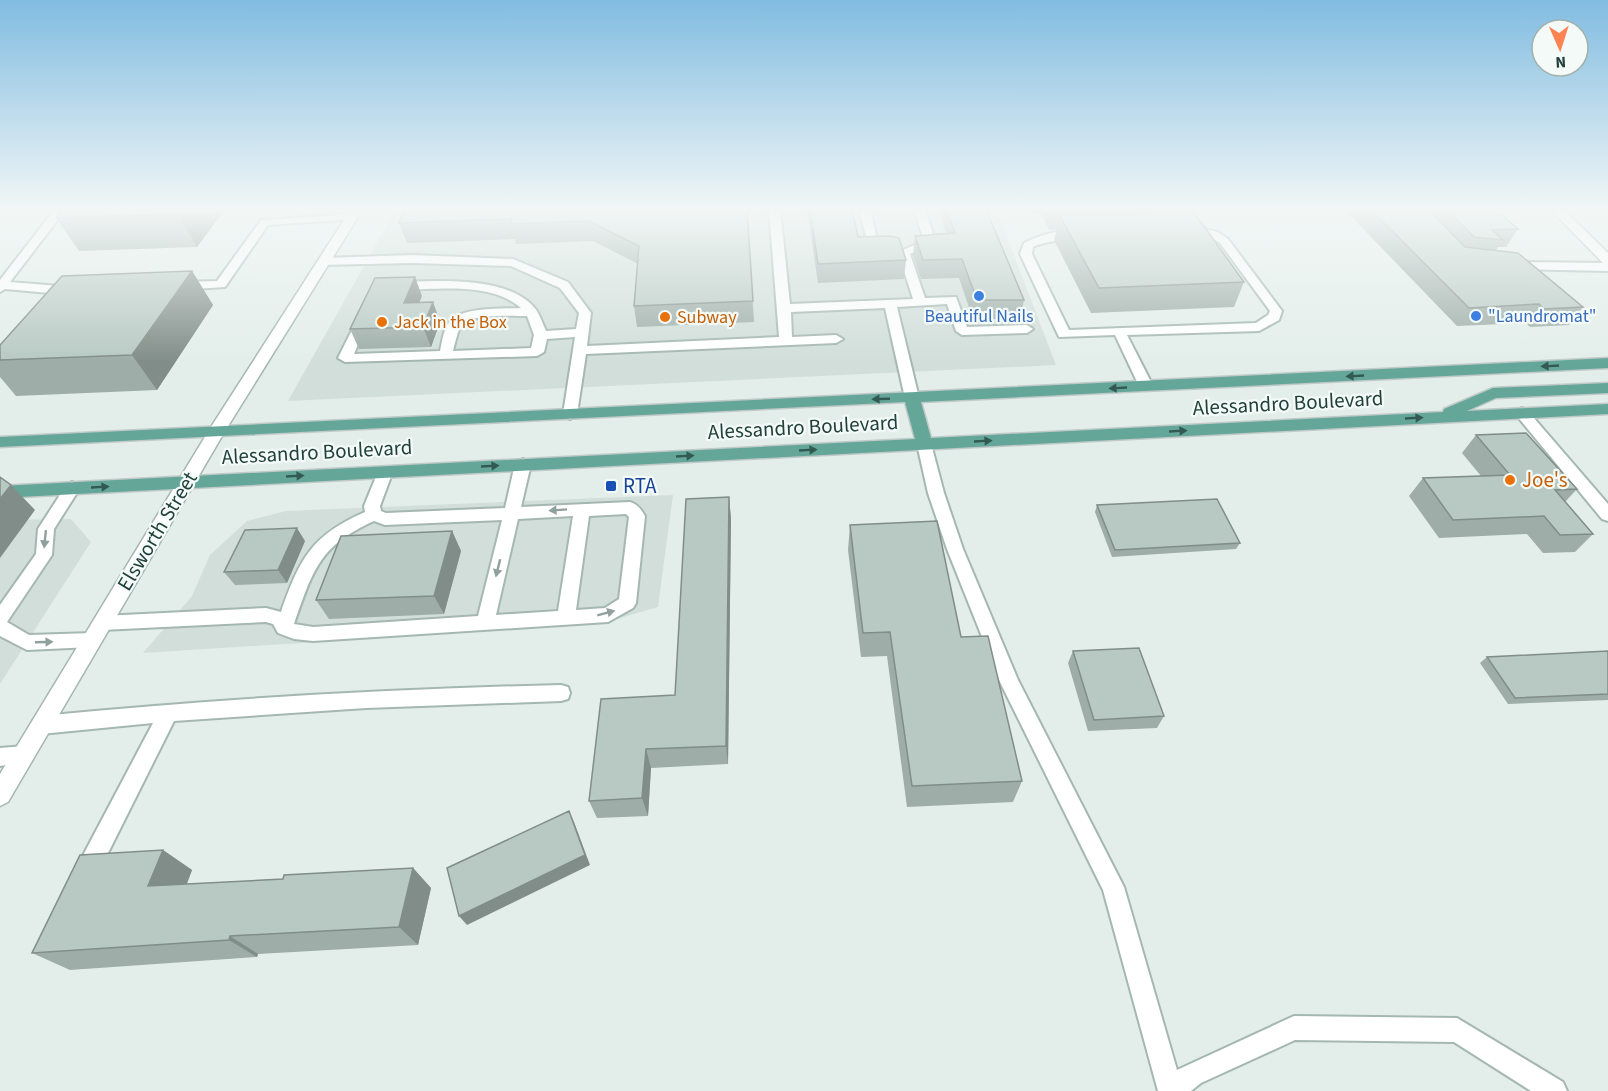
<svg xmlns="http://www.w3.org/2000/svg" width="1608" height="1091" viewBox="0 0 1608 1091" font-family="'Source Sans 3',sans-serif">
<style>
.built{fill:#d1ded9}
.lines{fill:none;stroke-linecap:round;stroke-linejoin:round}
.service-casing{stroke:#a5b7b2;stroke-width:4}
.minor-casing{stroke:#a5b7b2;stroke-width:3}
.tertiary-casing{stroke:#a5b7b2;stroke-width:3}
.primary-casing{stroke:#c1cac8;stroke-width:3}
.service{fill:#fff;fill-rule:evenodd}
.minor{fill:#fff;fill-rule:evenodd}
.tertiary{fill:#fff;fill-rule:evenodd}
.primary{fill:#64a799;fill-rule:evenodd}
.wall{fill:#9eada8}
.shaded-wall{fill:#818d88}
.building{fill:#b8c9c3;stroke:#818d88;stroke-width:1.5}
.oneway{fill:#325a52}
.oneway2{fill:#90a09c}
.shop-dot{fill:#3f7fe0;stroke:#f4faf7;stroke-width:2}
.food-dot{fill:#e8710a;stroke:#f4faf7;stroke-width:2}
.transit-dot{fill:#1a4fb4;stroke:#f4faf7;stroke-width:2}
.labels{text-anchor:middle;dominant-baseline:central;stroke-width:4.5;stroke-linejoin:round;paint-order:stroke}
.far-shop-label{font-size:18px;fill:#366cbe;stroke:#f4faf7}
.far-food-label{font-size:18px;fill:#c56008;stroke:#f4faf7;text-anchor:start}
.street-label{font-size:21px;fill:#21413a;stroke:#f4faf7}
.food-label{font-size:21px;fill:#c56008;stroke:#f4faf7;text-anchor:start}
.transit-label{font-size:21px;fill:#164399;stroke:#f4faf7;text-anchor:start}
</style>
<rect width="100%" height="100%" fill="#e3eeea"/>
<path class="built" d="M 396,209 L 996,209 L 1056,365 L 288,401 Z
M 673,495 L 658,607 L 599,624 L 143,653 L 192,596 L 210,555 L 247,521 L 286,511 Z
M 71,519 L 91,542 L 0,684 L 0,520 Z"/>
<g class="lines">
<g class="service-casing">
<path id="service" d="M 55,209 L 66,209 L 10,282 L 72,287 L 78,291 L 72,295 L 5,289 L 0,292 L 0,280 Z
M 769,209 L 780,209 L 790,304 L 913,299 L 898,252 L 924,241 L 914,209 L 925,209 L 936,243 L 910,254 L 925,298 L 956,297 L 967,327 L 1027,325 L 1033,329 L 1027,333 L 962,335 L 956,331 L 947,304 L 897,307 L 919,398 L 912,403 L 905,398 L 885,308 L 791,312 L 792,337 L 836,335 L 843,339 L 836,343 L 586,354 L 577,414 L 570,419 L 563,414 L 575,337 L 547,339 L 544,352 L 537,356 L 345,362 L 338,358 L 352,330 L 357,329 L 363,333 L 354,354 L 440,351 C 442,342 444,326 451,320 C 465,307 503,309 521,308 C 496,286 456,288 425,289 C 414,289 402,291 392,289 L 390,286 L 396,282 C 435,281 504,275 533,306 C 539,312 542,322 546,331 L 576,329 L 579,313 L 560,288 L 511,266 L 413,263 L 320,265 L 318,262 L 324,258 L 413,255 L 513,259 L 568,282 L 591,313 L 587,346 L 779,337 ZM 527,316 L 534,335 L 531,348 L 453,351 C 455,343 457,334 460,327 C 467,313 512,316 527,316 Z
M 859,209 L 870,209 L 878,244 L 890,247 L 890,251 L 869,248 Z
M 352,214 L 356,215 L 356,219 L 268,225 L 225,287 L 178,290 L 172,286 L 178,282 L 217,281 L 261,220 Z
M 1188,226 L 1218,232 L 1228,239 L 1282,311 L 1279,320 L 1259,331 L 1127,335 L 1153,386 L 1146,390 L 1139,386 L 1115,335 L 1059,337 L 1020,254 L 1024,243 C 1037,236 1072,224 1084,234 C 1074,241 1049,239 1033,247 L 1032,254 L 1069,330 L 1256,323 L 1268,315 L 1270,311 L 1220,243 L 1210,237 L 1184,231 L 1184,227 Z
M 1514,262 L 1608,263 L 1608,271 L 1510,269 L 1510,263 Z
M 1522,408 L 1527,410 L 1608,504 L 1608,521 L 1602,519 L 1517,416 L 1515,413 Z
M 924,439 L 931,444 L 944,493 L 963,549 L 1018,680 L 1124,887 L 1177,1070 L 1294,1016 L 1457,1018 L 1563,1082 L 1567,1091 L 1531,1091 L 1454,1042 L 1295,1040 L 1201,1083 L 1191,1091 L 1158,1091 L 1103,890 L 1000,682 L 947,549 L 928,493 L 917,444 Z
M 523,459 L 531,464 L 521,507 L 630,502 C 637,504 641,509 645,516 L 636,603 L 633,608 L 608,622 L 313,641 L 294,639 L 278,633 L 273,624 L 266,622 L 102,630 L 96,628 L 93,623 L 96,618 L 102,616 L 266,608 L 281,612 C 300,558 312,535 365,512 L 364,506 L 380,467 L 390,467 L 393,471 L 380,506 L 381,511 L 386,513 L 505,508 L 515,464 ZM 626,514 L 629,517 L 619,599 L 605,608 L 576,610 L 589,516 ZM 573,516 L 558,611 L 496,615 L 518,519 ZM 502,520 L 478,616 L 313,627 L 294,624 C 313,570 319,546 374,521 L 385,525 Z
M 72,482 L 77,484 L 80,488 L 54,529 L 52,555 L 7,622 L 29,635 L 92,633 L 98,635 L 101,640 L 98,645 L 92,647 L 27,650 L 0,636 L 0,605 L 36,554 L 38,529 L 67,484 Z
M 561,685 L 568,687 L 570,693 L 568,699 L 561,701 L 366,708 L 174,721 L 95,879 L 87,882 L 79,879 L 76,871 L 79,863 L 153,723 L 41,734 L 34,731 L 31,725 L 34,719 L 41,716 C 214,699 387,689 561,685 Z
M 24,746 L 31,749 L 34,755 L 31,761 L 0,766 L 0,748 Z"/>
</g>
<g class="minor-casing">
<path id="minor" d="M 1550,209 L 1563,209 L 1608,253 L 1608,264 L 1603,263 Z"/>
</g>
<g class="tertiary-casing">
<path id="tertiary" d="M 351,209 L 363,209 L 225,431 L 8,802 L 0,806 L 0,774 L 211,427 Z"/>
</g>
<g class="primary-casing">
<path id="primary" d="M 1608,358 L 1608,368 L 921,402 L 931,438 L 1443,412 L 1444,409 L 1493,388 L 1608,383 L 1608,393 L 1496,398 L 1467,411 L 1608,404 L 1608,414 L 0,498 L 0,486 L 915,439 L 905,402 L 0,447 L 0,437 Z"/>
</g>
<use href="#service" class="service"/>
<use href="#minor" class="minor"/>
<use href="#tertiary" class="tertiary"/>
<use href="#primary" class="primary"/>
</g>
<path class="wall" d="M 64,209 L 225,209 L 197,247 L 79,251 L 56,218 Z
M 747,209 L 754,322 L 637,327 L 634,306 L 638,264 L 593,241 L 516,244 L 515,239 L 407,243 L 399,223 Z
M 807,209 L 852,209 L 858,237 L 906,260 L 904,279 L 818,283 Z
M 938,209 L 986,209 L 1024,300 L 1020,319 L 973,319 L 959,278 L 921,279 L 913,255 L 915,236 L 946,234 Z
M 1033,209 L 1182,209 L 1181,211 L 1244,282 L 1234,307 L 1091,313 L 1054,240 L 1057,229 L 1049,230 L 1041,213 L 1035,214 Z
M 1344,209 L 1495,209 L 1518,229 L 1506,247 L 1498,247 L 1496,250 L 1583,307 L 1569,325 L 1530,327 L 1526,323 L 1457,326 Z
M 192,271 L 213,305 L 157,390 L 16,396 L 0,377 L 0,345 Z
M 422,296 L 419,303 L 433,302 L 440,322 L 431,347 L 359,349 L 350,329 Z
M 1476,435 L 1577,489 L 1565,502 L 1593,534 L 1575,552 L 1543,553 L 1527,534 L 1439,538 L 1409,496 L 1423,478 L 1481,476 L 1462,453 Z
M 729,497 L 731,519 L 728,764 L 651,768 L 648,816 L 597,818 L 589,801 L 675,695 Z
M 1097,505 L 1240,543 L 1236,549 L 1112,557 L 1095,512 Z
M 850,525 L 961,637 L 1022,781 L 1013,802 L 907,807 L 887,656 L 861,657 L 848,550 Z
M 452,531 L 461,551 L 444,614 L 329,619 L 316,600 Z
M 305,541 L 287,583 L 235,585 L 224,572 Z
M 1073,651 L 1164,716 L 1157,728 L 1088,731 L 1068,663 Z
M 1608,651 L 1608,700 L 1508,704 L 1480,663 L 1487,657 Z
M 163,850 L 192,870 L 187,884 L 283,879 L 413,868 L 431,888 L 418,945 L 258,954 L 257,957 L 70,970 L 32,953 Z"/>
<path class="shaded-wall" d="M 182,209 L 225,209 L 197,247 L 178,214 Z
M 192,271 L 213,305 L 157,390 L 132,355 Z
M 415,277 L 422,296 L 411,322 L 404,303 Z
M 433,302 L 440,322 L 431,347 L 423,327 Z
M 11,485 L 35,510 L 0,558 L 0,499 Z
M 729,497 L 731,519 L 728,764 L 726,746 Z
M 297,528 L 305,541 L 287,583 L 278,570 Z
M 452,531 L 461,551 L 444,614 L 434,596 Z
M 646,749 L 651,768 L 648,816 L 642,798 Z
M 569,811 L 574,822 L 590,865 L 467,925 L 459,916 Z
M 163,850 L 192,870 L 178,906 L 148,886 Z
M 413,868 L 431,888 L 418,945 L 399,927 Z
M 230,936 L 258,954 L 257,957 L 229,940 Z"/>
<path class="building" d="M 64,209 L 182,209 L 178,214 L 56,218 Z
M 405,209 L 747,209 L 753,301 L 634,306 L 639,246 L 589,221 L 511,224 L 512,219 L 399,223 Z
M 810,209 L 852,209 L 858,237 L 890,236 L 899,238 L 906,260 L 818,264 Z
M 947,209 L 986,209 L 1024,300 L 977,300 L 962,259 L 923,260 L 915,236 L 955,233 Z
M 1052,209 L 1119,209 L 1053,212 Z
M 1370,209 L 1428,209 L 1465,247 L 1518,253 L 1583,307 L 1544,309 L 1539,304 L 1469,308 Z
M 1446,209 L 1495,209 L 1518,229 L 1492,230 L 1503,240 L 1474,237 Z
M 1193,211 L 1244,282 L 1099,288 L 1060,216 Z
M 192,271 L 132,355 L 0,360 L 0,345 L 62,276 Z
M 415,277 L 404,303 L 433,302 L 423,327 L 350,329 L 375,278 Z
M 1526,433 L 1577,489 L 1555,490 L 1593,534 L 1560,535 L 1544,516 L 1453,520 L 1423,478 L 1510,475 L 1476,435 Z
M 0,477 L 11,485 L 0,499 Z
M 729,497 L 726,746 L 646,749 L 642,798 L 589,801 L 601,699 L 675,695 L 686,499 Z
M 1217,499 L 1240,543 L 1115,550 L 1097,505 Z
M 937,521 L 961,637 L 988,636 L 1022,781 L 912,786 L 890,632 L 863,633 L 850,525 Z
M 297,528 L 278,570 L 224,572 L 245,530 Z
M 452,531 L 434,596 L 316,600 L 341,536 Z
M 1139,648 L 1164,716 L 1094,720 L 1073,651 Z
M 1608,651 L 1608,694 L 1515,698 L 1487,657 Z
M 569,811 L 585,855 L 459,916 L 447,868 Z
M 163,850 L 148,886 L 283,879 L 284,875 L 413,868 L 399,927 L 230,936 L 229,940 L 32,953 L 80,855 Z"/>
<defs><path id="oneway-solid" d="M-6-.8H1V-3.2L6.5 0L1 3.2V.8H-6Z" transform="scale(1.5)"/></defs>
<g class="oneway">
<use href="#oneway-solid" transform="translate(1550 366) rotate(177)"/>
<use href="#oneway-solid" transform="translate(1355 376) rotate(177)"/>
<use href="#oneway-solid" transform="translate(1118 388) rotate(177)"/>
<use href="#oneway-solid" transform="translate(881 399) rotate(178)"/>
<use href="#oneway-solid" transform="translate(1414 418) rotate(-3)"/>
<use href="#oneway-solid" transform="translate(1178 431) rotate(-3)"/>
<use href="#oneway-solid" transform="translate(983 441) rotate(-3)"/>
<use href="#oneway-solid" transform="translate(808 450) rotate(-3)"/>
<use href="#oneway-solid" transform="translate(685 456) rotate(-3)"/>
<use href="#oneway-solid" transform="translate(490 466) rotate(-3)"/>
<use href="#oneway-solid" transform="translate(295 476) rotate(-3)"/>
<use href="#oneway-solid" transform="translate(100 487) rotate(-3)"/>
</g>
<g class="oneway2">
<use href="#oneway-solid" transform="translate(558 510) rotate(176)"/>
<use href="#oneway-solid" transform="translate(45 539) rotate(96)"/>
<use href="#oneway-solid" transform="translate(498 568) rotate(104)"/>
<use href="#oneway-solid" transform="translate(606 613) rotate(-15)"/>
<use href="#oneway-solid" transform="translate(44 642) rotate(-2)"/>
</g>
<linearGradient id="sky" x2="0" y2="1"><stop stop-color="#81bce1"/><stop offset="0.58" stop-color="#f2f7f6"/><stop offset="1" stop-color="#f2f7f6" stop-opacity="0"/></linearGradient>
<rect width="1608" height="362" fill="url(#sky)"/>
<g class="shop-dot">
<circle cx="979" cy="296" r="6"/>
<circle cx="1476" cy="316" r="6"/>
</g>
<g class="food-dot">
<circle cx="665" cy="317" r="6"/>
<circle cx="382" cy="322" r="6"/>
<circle cx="1510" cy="480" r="6"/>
</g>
<rect class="transit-dot" x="605" y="480" width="12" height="12" rx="3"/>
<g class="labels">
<g class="far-shop-label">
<text x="979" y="316">Beautiful Nails</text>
<text x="1488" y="316" text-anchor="start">"Laundromat"</text>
</g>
<g class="far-food-label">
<text x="677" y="317">Subway</text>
<text x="394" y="322">Jack in the Box</text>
</g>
<g class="street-label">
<text transform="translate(1288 403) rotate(-3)">Alessandro Boulevard</text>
<text transform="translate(803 427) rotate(-3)">Alessandro Boulevard</text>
<text transform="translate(317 452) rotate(-3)">Alessandro Boulevard</text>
<text transform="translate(157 531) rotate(-59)">Elsworth Street</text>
</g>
<g class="food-label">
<text x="1522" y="480">Joe's</text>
</g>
<g class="transit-label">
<text x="623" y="486">RTA</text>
</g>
</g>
<g transform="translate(1560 48) rotate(177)"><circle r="28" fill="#f4faf7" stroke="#a0b0ab" stroke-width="1.5"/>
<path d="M0-4.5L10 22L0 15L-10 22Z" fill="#fd8452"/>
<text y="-9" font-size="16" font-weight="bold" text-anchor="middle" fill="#21413a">N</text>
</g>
</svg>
